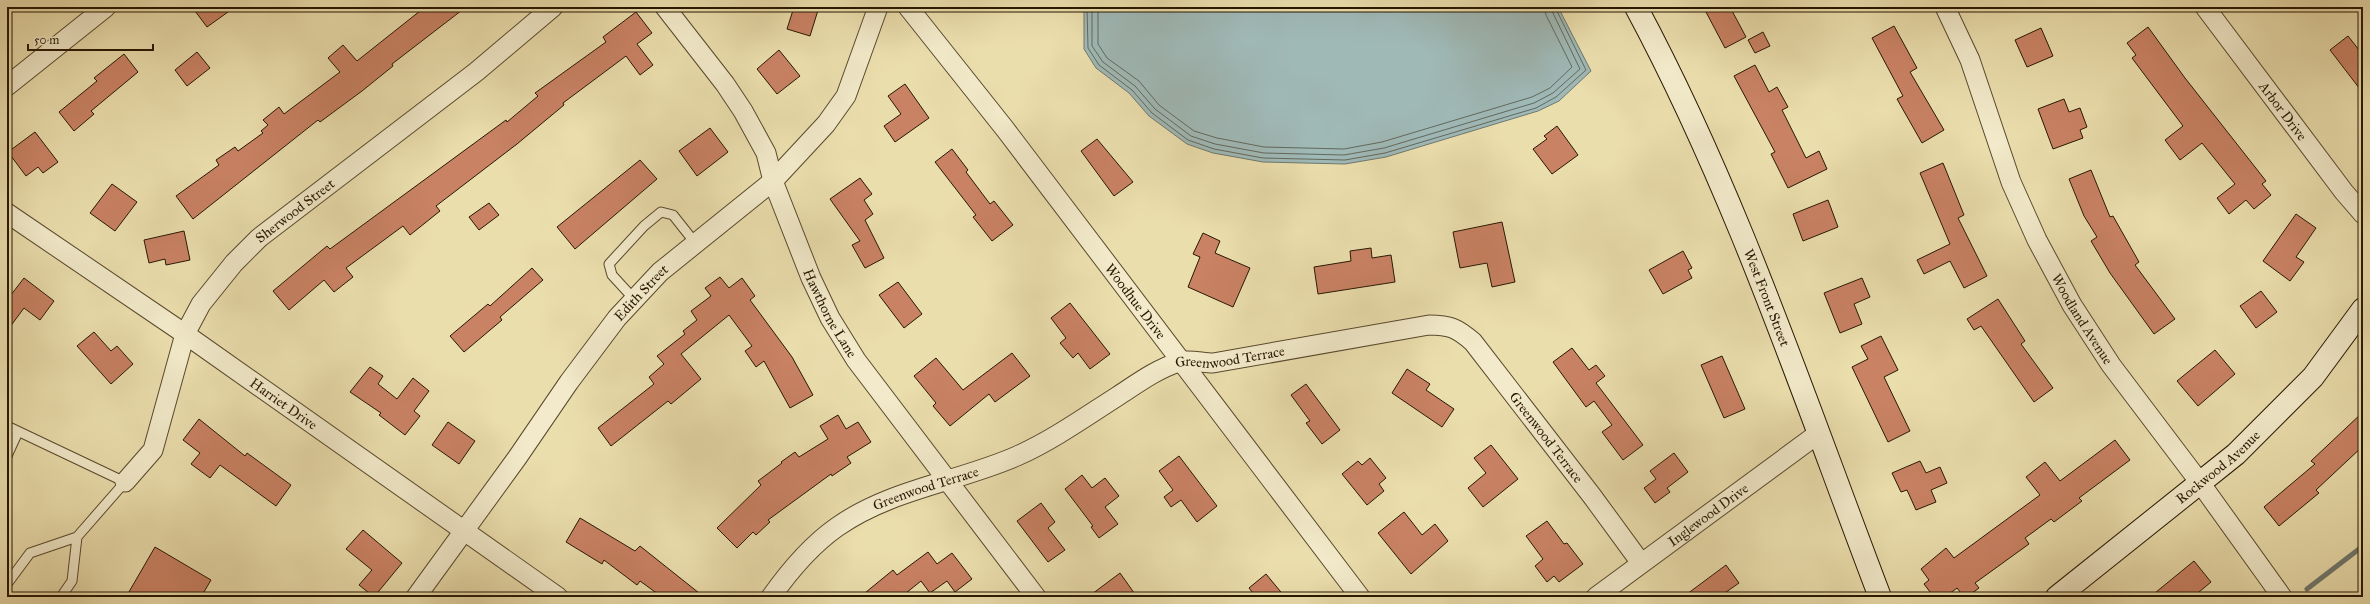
<svg xmlns="http://www.w3.org/2000/svg" width="2370" height="604" viewBox="0 0 2370 604" font-family="'IM FELL Great Primer',serif">
<style>
.water{fill:#9fb9b7;stroke:#6f786e}
.lines{fill:none;stroke-linecap:round;stroke-linejoin:round}
.shore{stroke:#63685c;stroke-width:1}
.stream{stroke:#6f786e;stroke-width:5}
.building{fill:#c98264;stroke:#271701}
.lane-casing{stroke:#58492c;stroke-width:11}
.street-casing{stroke:#58492c;stroke-width:21}
.secondary-casing{stroke:#271701;stroke-width:24}
.lane{stroke:#f2eaca;stroke-width:9}
.street{stroke:#f2eaca;stroke-width:19}
.secondary{stroke:#f2eaca;stroke-width:22}
.labels{text-anchor:middle;dominant-baseline:central;stroke-width:3;stroke-linejoin:round;paint-order:stroke}
.street-label{font-size:14px;fill:#271701;stroke:#f2eaca}
</style>
<rect width="100%" height="100%" fill="#ebdead"/>
<filter id="stains"><feTurbulence type="fractalNoise" baseFrequency=".005" numOctaves="4"/><feColorMatrix values="0 0 0 0 .2 0 0 0 0 .09 0 0 0 0 .02 0 0 0 .5 -.17"/></filter>
<radialGradient id="worn" r=".72"><stop offset=".6" stop-color="#630" stop-opacity="0"/><stop offset="1" stop-color="#630" stop-opacity=".3"/></radialGradient>
<path class="water" d="M 1084,7 L 1558,7 L 1591,71 L 1559,101 L 1538,111 L 1386,157 L 1345,164 L 1263,162 L 1213,153 L 1187,144 L 1149,116 L 1129,93 L 1096,68 L 1084,49 Z"/>
<g class="lines">
<path class="shore" d="M 1087,7 L 1088,48 L 1099,65 L 1132,90 L 1152,113 L 1188,140 L 1214,149 L 1263,158 L 1345,160 L 1385,153 L 1536,108 L 1556,97 L 1586,70 L 1555,7
M 1092,7 L 1092,46 L 1103,62 L 1135,86 L 1155,109 L 1191,136 L 1215,144 L 1264,153 L 1344,155 L 1384,148 L 1534,103 L 1553,93 L 1580,69 L 1550,7
M 1098,7 L 1098,44 L 1107,58 L 1139,81 L 1159,105 L 1194,131 L 1217,138 L 1264,147 L 1344,149 L 1382,142 L 1532,97 L 1550,88 L 1572,67 L 1546,15 L 1544,7"/>
<path class="stream" d="M 2307,589 L 2363,546"/>
</g>
<path class="building" d="M 192,7 L 235,7 L 207,27 Z
M 425,7 L 466,7 L 392,64 L 393,66 L 362,91 L 320,122 L 318,120 L 193,219 L 176,196 L 219,165 L 216,160 L 235,147 L 238,151 L 263,133 L 261,131 L 268,125 L 263,120 L 279,107 L 284,114 L 340,72 L 328,58 L 343,45 L 357,61 Z
M 794,7 L 819,7 L 810,36 L 787,29 Z
M 1715,7 L 1730,7 L 1746,37 L 1725,48 L 1706,12 Z
M 636,12 L 652,33 L 637,44 L 653,65 L 640,75 L 626,56 L 563,103 L 564,105 L 517,144 L 436,206 L 440,211 L 410,235 L 403,226 L 346,268 L 353,277 L 334,292 L 324,280 L 289,310 L 273,291 L 327,246 L 330,249 L 506,120 L 507,122 L 538,96 L 535,93 L 606,42 L 603,37 Z
M 1894,26 L 1917,68 L 1910,72 L 1944,130 L 1922,143 L 1897,99 L 1903,96 L 1872,38 Z
M 2148,27 L 2185,78 L 2266,181 L 2262,184 L 2271,195 L 2254,209 L 2246,200 L 2229,214 L 2217,198 L 2235,184 L 2202,143 L 2180,160 L 2165,140 L 2183,126 L 2132,58 L 2136,55 L 2127,43 Z
M 2041,28 L 2053,56 L 2027,67 L 2015,40 Z
M 1763,32 L 1770,46 L 1755,53 L 1748,40 Z
M 2348,36 L 2363,55 L 2363,93 L 2330,50 Z
M 779,50 L 800,76 L 777,94 L 757,69 Z
M 197,52 L 210,68 L 187,86 L 175,70 Z
M 124,54 L 138,72 L 91,111 L 94,114 L 74,131 L 59,112 L 97,81 L 94,78 Z
M 1755,65 L 1769,92 L 1777,87 L 1788,107 L 1782,110 L 1806,158 L 1819,151 L 1827,169 L 1788,188 L 1771,154 L 1775,152 L 1734,76 Z
M 905,84 L 929,118 L 895,142 L 884,126 L 901,114 L 888,96 Z
M 2064,99 L 2069,112 L 2080,108 L 2087,127 L 2080,130 L 2083,138 L 2053,149 L 2038,109 Z
M 1557,126 L 1578,155 L 1552,174 L 1533,149 L 1547,139 L 1544,136 Z
M 710,128 L 728,152 L 697,176 L 679,151 Z
M 35,132 L 58,162 L 43,173 L 38,167 L 26,176 L 8,152 Z
M 1097,139 L 1133,182 L 1114,196 L 1081,151 Z
M 952,149 L 968,170 L 966,172 L 990,204 L 994,201 L 1013,225 L 992,241 L 973,217 L 976,215 L 935,162 Z
M 640,160 L 657,179 L 575,249 L 557,227 Z
M 1943,163 L 1964,215 L 1958,218 L 1987,276 L 1964,288 L 1950,261 L 1924,274 L 1917,260 L 1950,244 L 1920,173 Z
M 2091,170 L 2110,217 L 2113,216 L 2139,262 L 2135,265 L 2175,319 L 2154,334 L 2110,273 L 2091,241 L 2097,237 L 2084,216 L 2069,179 Z
M 860,178 L 872,194 L 864,200 L 873,214 L 865,220 L 884,258 L 865,268 L 852,245 L 860,241 L 830,199 Z
M 112,184 L 137,202 L 115,231 L 90,213 Z
M 1828,200 L 1838,227 L 1803,241 L 1793,214 Z
M 489,203 L 499,215 L 479,230 L 469,217 Z
M 2296,214 L 2316,228 L 2296,257 L 2304,262 L 2290,281 L 2263,261 Z
M 1502,222 L 1515,282 L 1492,287 L 1487,263 L 1460,268 L 1453,232 Z
M 184,231 L 190,260 L 166,265 L 165,259 L 149,263 L 144,240 Z
M 1203,233 L 1220,241 L 1215,253 L 1250,268 L 1233,307 L 1188,287 L 1200,257 L 1193,254 Z
M 1371,248 L 1372,258 L 1391,255 L 1395,282 L 1318,294 L 1314,267 L 1351,261 L 1350,251 Z
M 1683,251 L 1692,268 L 1688,270 L 1692,278 L 1663,294 L 1649,270 Z
M 532,268 L 543,280 L 500,317 L 502,320 L 464,352 L 450,336 L 488,304 L 490,306 Z
M 720,277 L 729,288 L 742,278 L 755,296 L 750,300 L 792,357 L 813,395 L 790,408 L 764,361 L 756,367 L 745,351 L 752,346 L 729,315 L 681,354 L 701,379 L 671,404 L 668,401 L 611,446 L 598,428 L 654,384 L 649,377 L 664,364 L 657,356 L 685,334 L 683,331 L 697,320 L 691,311 L 711,296 L 705,288 Z
M 24,278 L 54,301 L 40,320 L 24,308 L 7,331 L 7,300 Z
M 1862,278 L 1870,297 L 1854,304 L 1862,324 L 1840,333 L 1824,293 Z
M 898,282 L 922,314 L 904,328 L 879,295 Z
M 2261,291 L 2277,312 L 2256,328 L 2240,306 Z
M 1998,299 L 2025,341 L 2021,344 L 2053,388 L 2034,402 L 1981,326 L 1974,330 L 1967,319 Z
M 1070,303 L 1110,354 L 1090,369 L 1078,353 L 1073,358 L 1060,343 L 1066,338 L 1051,318 Z
M 94,332 L 111,351 L 117,346 L 133,364 L 111,384 L 77,346 Z
M 1881,336 L 1898,370 L 1884,377 L 1910,431 L 1888,442 L 1852,367 L 1868,359 L 1861,346 Z
M 1572,348 L 1589,370 L 1596,365 L 1605,376 L 1596,383 L 1643,445 L 1623,460 L 1602,432 L 1612,425 L 1594,401 L 1586,407 L 1553,362 Z
M 2215,350 L 2235,374 L 2198,406 L 2177,381 Z
M 1012,353 L 1030,376 L 995,402 L 989,394 L 950,426 L 933,406 L 936,403 L 914,376 L 936,358 L 963,390 Z
M 1722,356 L 1745,409 L 1724,418 L 1701,365 Z
M 370,367 L 383,376 L 378,384 L 397,399 L 413,378 L 429,391 L 414,411 L 420,416 L 405,435 L 379,415 L 381,413 L 350,392 Z
M 1407,369 L 1430,384 L 1426,390 L 1454,409 L 1442,427 L 1392,393 Z
M 1306,384 L 1340,430 L 1322,444 L 1306,423 L 1310,421 L 1291,395 Z
M 2363,412 L 2363,446 L 2316,490 L 2319,493 L 2279,526 L 2264,507 L 2315,464 L 2311,461 Z
M 838,415 L 846,429 L 858,422 L 871,442 L 847,457 L 851,463 L 832,476 L 831,474 L 768,520 L 770,522 L 756,535 L 753,532 L 737,548 L 717,528 L 761,485 L 758,481 L 782,463 L 781,462 L 795,452 L 799,457 L 828,439 L 820,426 Z
M 199,419 L 245,456 L 247,453 L 291,485 L 276,506 L 220,465 L 210,478 L 191,464 L 200,453 L 183,440 Z
M 448,422 L 475,441 L 459,464 L 432,445 Z
M 2115,440 L 2130,460 L 2079,498 L 2082,501 L 2054,522 L 2051,519 L 2025,538 L 2029,544 L 1975,583 L 1979,588 L 1967,597 L 1964,597 L 1957,588 L 1945,597 L 1934,597 L 1924,584 L 1929,580 L 1921,569 L 1946,548 L 1954,558 L 2040,495 L 2026,477 L 2045,462 L 2060,481 Z
M 1491,445 L 1518,479 L 1483,507 L 1468,488 L 1486,473 L 1474,458 Z
M 1674,453 L 1688,472 L 1667,488 L 1670,492 L 1655,503 L 1644,488 L 1656,479 L 1650,471 Z
M 1179,456 L 1217,506 L 1197,522 L 1181,500 L 1171,507 L 1164,497 L 1173,490 L 1159,471 Z
M 1370,458 L 1386,478 L 1379,484 L 1384,491 L 1367,505 L 1342,474 L 1358,461 L 1362,465 Z
M 1920,461 L 1926,473 L 1940,467 L 1947,483 L 1931,490 L 1936,502 L 1916,510 L 1907,490 L 1901,492 L 1892,473 Z
M 1082,475 L 1092,488 L 1105,478 L 1119,496 L 1105,507 L 1118,524 L 1099,538 L 1091,527 L 1093,526 L 1065,489 Z
M 1041,503 L 1055,522 L 1048,528 L 1065,550 L 1048,562 L 1017,521 Z
M 1404,512 L 1422,535 L 1435,524 L 1448,541 L 1411,574 L 1378,533 Z
M 580,518 L 635,551 L 640,546 L 704,597 L 662,597 L 640,581 L 637,585 L 604,560 L 602,564 L 566,542 Z
M 1547,521 L 1564,544 L 1567,543 L 1583,564 L 1559,582 L 1554,576 L 1547,582 L 1535,566 L 1543,559 L 1526,536 Z
M 363,530 L 402,563 L 374,597 L 359,585 L 372,570 L 346,549 Z
M 155,547 L 211,580 L 201,597 L 126,597 Z
M 928,552 L 937,564 L 952,553 L 972,579 L 955,592 L 947,581 L 930,593 L 921,581 L 901,597 L 860,597 L 893,570 L 897,575 Z
M 2194,561 L 2211,582 L 2193,597 L 2150,597 Z
M 1726,565 L 1739,583 L 1719,597 L 1683,597 Z
M 1120,573 L 1137,597 L 1088,597 Z
M 1266,574 L 1285,597 L 1256,597 L 1249,588 Z"/>
<g class="lines">
<g class="lane-casing">
<path id="lane" d="M 634,299 L 612,275 L 609,264 L 644,226 L 661,212 L 673,215 L 696,244
M 7,426 L 125,482 L 77,537 L 30,553 L 7,584
M 7,456 L 18,432
M 61,597 L 72,581 L 77,537"/>
</g>
<g class="street-casing">
<g id="street">
<path id="s1" d="M 665,7 L 725,84 L 743,111 L 766,153 L 773,181 L 811,278 L 830,318 L 856,360 L 1036,597"/>
<path id="s2" d="M 908,7 L 1005,129 L 1360,597"/>
<path id="s3" d="M 1945,7 L 1970,60 L 2011,182 L 2037,240 L 2072,305 L 2111,365 L 2201,484 L 2282,597"/>
<path id="s4" d="M 2205,7 L 2344,192 L 2363,214"/>
<path d="M 7,86 L 106,7"/>
<path id="s5" d="M 7,213 L 185,334 L 558,597"/>
<path id="s6" d="M 125,482 L 153,450 L 185,334 L 201,304 L 234,263 L 259,238 L 476,72 L 553,7"/>
<path id="s7" d="M 416,597 L 517,458 L 569,382 L 617,318 L 660,272 L 773,181 L 826,124 L 846,96 L 878,7"/>
<path id="s8" d="M 771,597 C 790,570 810,546 837,527 C 891,489 958,482 1017,456 C 1053,440 1085,417 1118,396 C 1138,383 1157,369 1179,362 C 1188,359 1203,363 1213,363 L 1429,325 C 1450,325 1457,328 1473,342 L 1592,496 L 1641,563"/>
<path id="s9" d="M 1596,597 L 1819,433"/>
</g>
</g>
<g class="secondary-casing">
<g id="secondary">
<path id="s10" d="M 1636,7 C 1737,195 1804,398 1880,597"/>
<path id="s11" d="M 2057,597 L 2236,454 L 2313,377 L 2363,309"/>
</g>
</g>
<use href="#lane" class="lane"/>
<use href="#street" class="street"/>
<use href="#secondary" class="secondary"/>
</g>
<g class="labels">
<g class="street-label">
<text stroke="none"><textPath href="#s4" startOffset="130">Arbor Drive</textPath></text>
<text stroke="none"><textPath href="#s6" startOffset="330">Sherwood Street</textPath></text>
<text stroke="none"><textPath href="#s7" startOffset="379">Edith Street</textPath></text>
<text stroke="none"><textPath href="#s10" startOffset="319">West Front Street</textPath></text>
<text stroke="none"><textPath href="#s2" startOffset="372">Woodhue Drive</textPath></text>
<text stroke="none"><textPath href="#s1" startOffset="351">Hawthorne Lane</textPath></text>
<text stroke="none"><textPath href="#s3" startOffset="342">Woodland Avenue</textPath></text>
<text stroke="none"><textPath href="#s8" startOffset="530">Greenwood Terrace</textPath></text>
<text stroke="none"><textPath href="#s5" startOffset="336">Harriet Drive</textPath></text>
<text stroke="none"><textPath href="#s8" startOffset="901">Greenwood Terrace</textPath></text>
<text stroke="none"><textPath href="#s11" startOffset="207">Rockwood Avenue</textPath></text>
<text stroke="none"><textPath href="#s8" startOffset="194">Greenwood Terrace</textPath></text>
<text stroke="none"><textPath href="#s9" startOffset="139">Inglewood Drive</textPath></text>
</g>
</g>
<rect width="2370" height="604" fill="none" stroke="#ebdead" stroke-width="24"/>
<rect x="8" y="8" width="2354" height="588" fill="none" stroke="#271701" stroke-width="2"/>
<rect x="12" y="12" width="2346" height="580" fill="none" stroke="#271701"/>
<path d="M28 44v6h125v-6" fill="none" stroke="#271701" stroke-width="2"/>
<text x="34" y="44" font-size="12" fill="#271701" stroke="#f2eaca" stroke-width="3" paint-order="stroke">50 m</text>
<rect width="100%" height="100%" filter="url(#stains)"/>
<rect width="100%" height="100%" fill="url(#worn)"/>
</svg>
